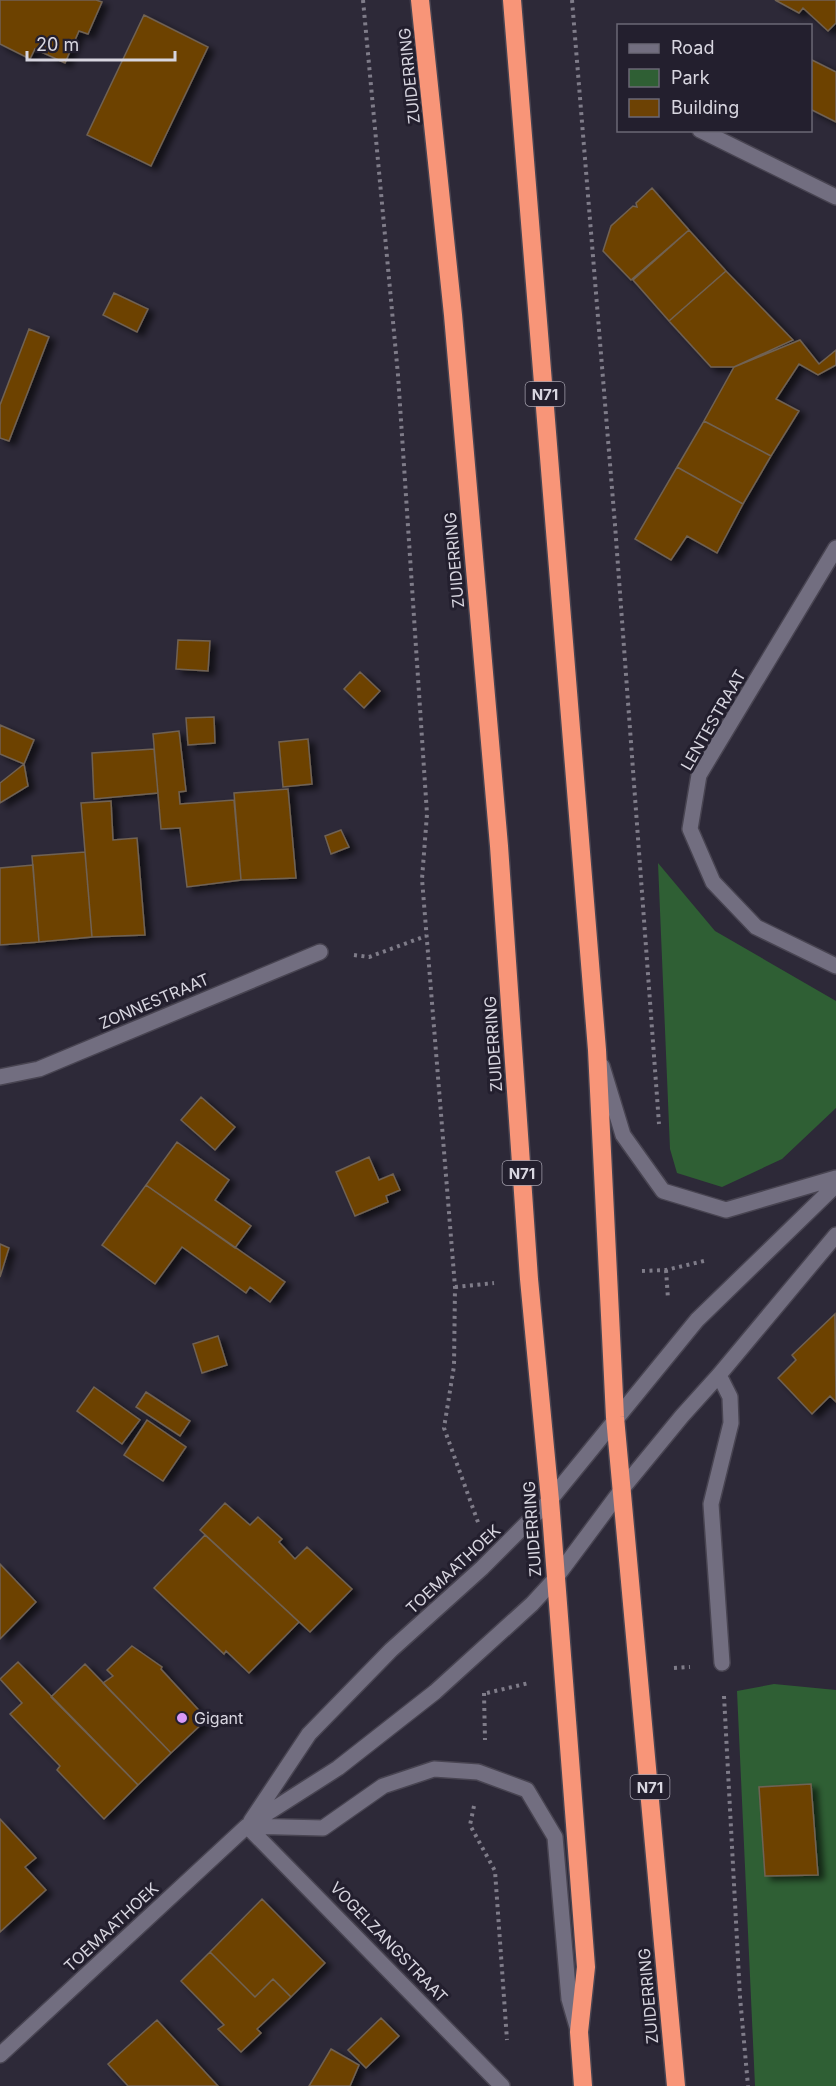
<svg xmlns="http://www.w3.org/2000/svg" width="836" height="2086" viewBox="0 0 836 2086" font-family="Inter,sans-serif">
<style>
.green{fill:#2f5f34}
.building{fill:#6d4204;stroke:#706253;stroke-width:1.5;filter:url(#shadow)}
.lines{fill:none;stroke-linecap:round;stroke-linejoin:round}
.minor-casing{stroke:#484451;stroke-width:18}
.highway-casing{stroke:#484451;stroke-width:21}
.path{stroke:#7f7c89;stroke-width:4;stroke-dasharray:3 4.5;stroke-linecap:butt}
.minor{stroke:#726e80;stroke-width:15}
.highway{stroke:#f89578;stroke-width:18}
.poi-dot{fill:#d99af8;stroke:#231f2e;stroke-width:2}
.labels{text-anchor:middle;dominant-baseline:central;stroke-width:6;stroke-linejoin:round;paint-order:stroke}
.shield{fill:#231f2e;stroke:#a29fab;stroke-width:1.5}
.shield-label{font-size:15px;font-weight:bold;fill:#d8d6e0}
.street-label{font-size:16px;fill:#d8d6e0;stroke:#231f2e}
.poi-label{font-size:16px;fill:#d8d6e0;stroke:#231f2e;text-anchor:start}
</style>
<defs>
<filter id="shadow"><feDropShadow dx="6" dy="4" stdDeviation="3" flood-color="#0009"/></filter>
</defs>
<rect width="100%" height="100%" fill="#2d2938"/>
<path class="green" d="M 658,863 L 715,931 L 836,1001 L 836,1108 L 782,1159 L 722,1187 L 677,1173 L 670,1149 Z
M 774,1684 L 836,1690 L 836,2086 L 755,2086 L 737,1691 Z"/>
<path class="building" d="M 0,0 L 96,0 L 102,2 L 88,34 L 79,31 L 65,63 L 35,49 L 30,59 L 0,44 Z
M 775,0 L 836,0 L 836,23 L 828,31 L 803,8 L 799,13 Z
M 144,15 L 208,47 L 151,166 L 87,135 Z
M 810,59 L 836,72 L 836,122 L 810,109 Z
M 652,188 L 689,230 L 631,280 L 603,251 L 611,226 L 633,206 L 637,207 L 636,203 Z
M 689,230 L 726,271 L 669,321 L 633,280 Z
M 726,271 L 793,340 L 734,367 L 711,367 L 669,321 Z
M 114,293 L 148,309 L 137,332 L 103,315 Z
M 29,329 L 49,337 L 9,441 L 0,438 L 0,405 Z
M 800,340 L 819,364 L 836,350 L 836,365 L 818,375 L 799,364 L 776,399 L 799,411 L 771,456 L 704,421 L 734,367 Z
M 704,421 L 771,456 L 743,504 L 677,467 Z
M 677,467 L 743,504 L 717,553 L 687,536 L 671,560 L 635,539 Z
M 178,640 L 210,641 L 208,671 L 176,669 Z
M 360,672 L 380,691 L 364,708 L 344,689 Z
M 214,717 L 215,743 L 188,745 L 186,718 Z
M 0,725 L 34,740 L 24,764 L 0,754 Z
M 179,731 L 186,791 L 179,792 L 180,804 L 234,800 L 241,880 L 187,887 L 180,828 L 161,829 L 153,734 Z
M 308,739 L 312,784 L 283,787 L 279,742 Z
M 154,749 L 158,793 L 94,799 L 92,753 Z
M 24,764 L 28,786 L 0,803 L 0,783 Z
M 288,789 L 296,878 L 241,880 L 234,793 Z
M 111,801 L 113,840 L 137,838 L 145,935 L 92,937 L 81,803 Z
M 341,830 L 349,847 L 331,854 L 325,836 Z
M 85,852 L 92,937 L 39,942 L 32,856 Z
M 33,865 L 39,942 L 0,945 L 0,868 Z
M 201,1097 L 235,1127 L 215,1150 L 181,1120 Z
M 177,1142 L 229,1180 L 215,1200 L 251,1226 L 235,1248 L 146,1185 Z
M 369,1157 L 379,1180 L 393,1174 L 400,1190 L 386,1196 L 388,1202 L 355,1216 L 336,1172 Z
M 146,1185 L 285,1282 L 270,1302 L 250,1287 L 246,1293 L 182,1247 L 155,1284 L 102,1245 Z
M 0,1244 L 9,1248 L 0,1277 Z
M 835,1314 L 836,1402 L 830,1396 L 812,1414 L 778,1378 L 796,1360 L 792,1355 Z
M 218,1336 L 227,1365 L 202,1373 L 193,1344 Z
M 94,1387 L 140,1420 L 122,1444 L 77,1411 Z
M 146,1392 L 190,1421 L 180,1436 L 136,1407 Z
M 147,1420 L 186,1447 L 163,1481 L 124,1455 Z
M 225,1503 L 250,1525 L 258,1517 L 282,1539 L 279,1542 L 295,1559 L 307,1547 L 352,1589 L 310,1632 L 200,1530 Z
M 205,1535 L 299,1622 L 249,1673 L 226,1651 L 224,1654 L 154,1588 Z
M 0,1564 L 36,1602 L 0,1639 Z
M 132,1646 L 162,1667 L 161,1669 L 207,1719 L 171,1753 L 103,1683 L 113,1676 L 107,1670 Z
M 18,1662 L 138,1785 L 104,1819 L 57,1770 L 60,1766 L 10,1714 L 22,1703 L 0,1679 Z
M 85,1664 L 171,1753 L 138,1785 L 51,1697 Z
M 811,1784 L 818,1875 L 765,1876 L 759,1787 Z
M 0,1819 L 36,1858 L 25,1867 L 46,1890 L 0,1932 Z
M 262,1899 L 325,1963 L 291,1997 L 273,1979 L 255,1997 L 210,1952 Z
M 210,1952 L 255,1997 L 273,1979 L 291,1997 L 257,2029 L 261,2033 L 241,2052 L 218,2029 L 224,2025 L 181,1981 Z
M 381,2018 L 399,2036 L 366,2068 L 348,2050 Z
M 157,2020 L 218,2086 L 128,2086 L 108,2064 Z
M 331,2049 L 359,2065 L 350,2086 L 309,2086 Z"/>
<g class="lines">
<g class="minor-casing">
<path id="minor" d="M 700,130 L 836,197
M 836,548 L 699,775 L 690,829 L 713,882 L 756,927 L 836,966
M 602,1066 L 623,1135 L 663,1191 L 726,1210 L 836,1178
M 0,1077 L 39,1069 L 320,952
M 719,1375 L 730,1397 L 731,1423 L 711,1504 L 722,1663
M 251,1821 L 309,1734 L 391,1650 L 482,1568 L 550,1500 L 697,1320 L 836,1185
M 247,1826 L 323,1828 L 383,1786 L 434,1769 L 478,1772 L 527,1790 L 555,1837 L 569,1999 L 578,2030
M 247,1826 L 502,2086
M 0,2055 L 247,1826 L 338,1768 L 435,1692 L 532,1604 L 555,1579 L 622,1489 L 682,1416 L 719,1375 L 836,1235"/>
</g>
<g class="highway-casing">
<path id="highway" d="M 420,0 L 453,315 L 499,846 L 529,1279 L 550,1500 L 586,1967 L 579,2032 L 583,2086
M 512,0 L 597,1050 L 615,1417 L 676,2086"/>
</g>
<path class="path" d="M 363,0 L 398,375 L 427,814 L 422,879 L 455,1287 L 454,1366 L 444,1428 L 479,1525
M 572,0 L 615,525 L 659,1124
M 354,955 L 369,957 L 426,936
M 666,1270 L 668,1299
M 642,1271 L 666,1270 L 708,1260
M 455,1287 L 494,1283
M 674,1668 L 690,1667
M 484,1693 L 485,1740
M 487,1693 L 529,1683
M 724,1696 L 740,1997 L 748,2086
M 474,1806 L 470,1825 L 495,1871 L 507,2040"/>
<use href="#minor" class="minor"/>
<use href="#highway" class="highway"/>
</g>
<circle class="poi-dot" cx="182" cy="1718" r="6"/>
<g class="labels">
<g class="shield">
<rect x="525.5" y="382" width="39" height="24" rx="4.5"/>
<rect x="502.5" y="1161" width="39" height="24" rx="4.5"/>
<rect x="630.5" y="1775" width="39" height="24" rx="4.5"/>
</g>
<g class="shield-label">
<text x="545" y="394">N71</text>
<text x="522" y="1173">N71</text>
<text x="650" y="1787">N71</text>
</g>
<g class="street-label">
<text transform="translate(409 76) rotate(-96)">ZUIDERRING</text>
<text transform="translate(454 560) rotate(-95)">ZUIDERRING</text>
<text transform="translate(713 720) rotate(-60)">LENTESTRAAT</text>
<text transform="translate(154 1001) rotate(-23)">ZONNESTRAAT</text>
<text transform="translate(493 1044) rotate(-94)">ZUIDERRING</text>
<text transform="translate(532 1529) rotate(-94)">ZUIDERRING</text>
<text transform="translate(453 1569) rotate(-43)">TOEMAATHOEK</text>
<text transform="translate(111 1927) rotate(-43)">TOEMAATHOEK</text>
<text transform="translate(389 1942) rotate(46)">VOGELZANGSTRAAT</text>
<text transform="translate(648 1996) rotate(-95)">ZUIDERRING</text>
</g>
<g class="poi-label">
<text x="194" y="1718">Gigant</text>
</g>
</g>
<rect x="617" y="24" width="195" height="108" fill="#231f2e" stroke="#6b6875" stroke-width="1.5"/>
<rect x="629" y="44" width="30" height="9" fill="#726e80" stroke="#6b6875" stroke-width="1.5"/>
<text x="671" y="54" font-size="18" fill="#d8d6e0">Road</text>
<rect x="629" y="69" width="30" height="18" fill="#2f5f34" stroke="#6b6875" stroke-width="1.5"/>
<text x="671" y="84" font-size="18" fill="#d8d6e0">Park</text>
<rect x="629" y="99" width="30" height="18" fill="#6d4204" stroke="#6b6875" stroke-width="1.5"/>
<text x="671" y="114" font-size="18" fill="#d8d6e0">Building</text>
<path d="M27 51v9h148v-9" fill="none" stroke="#d8d6e0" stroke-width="3"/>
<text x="36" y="51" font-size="18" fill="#d8d6e0" stroke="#231f2e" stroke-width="4.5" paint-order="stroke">20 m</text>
</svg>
